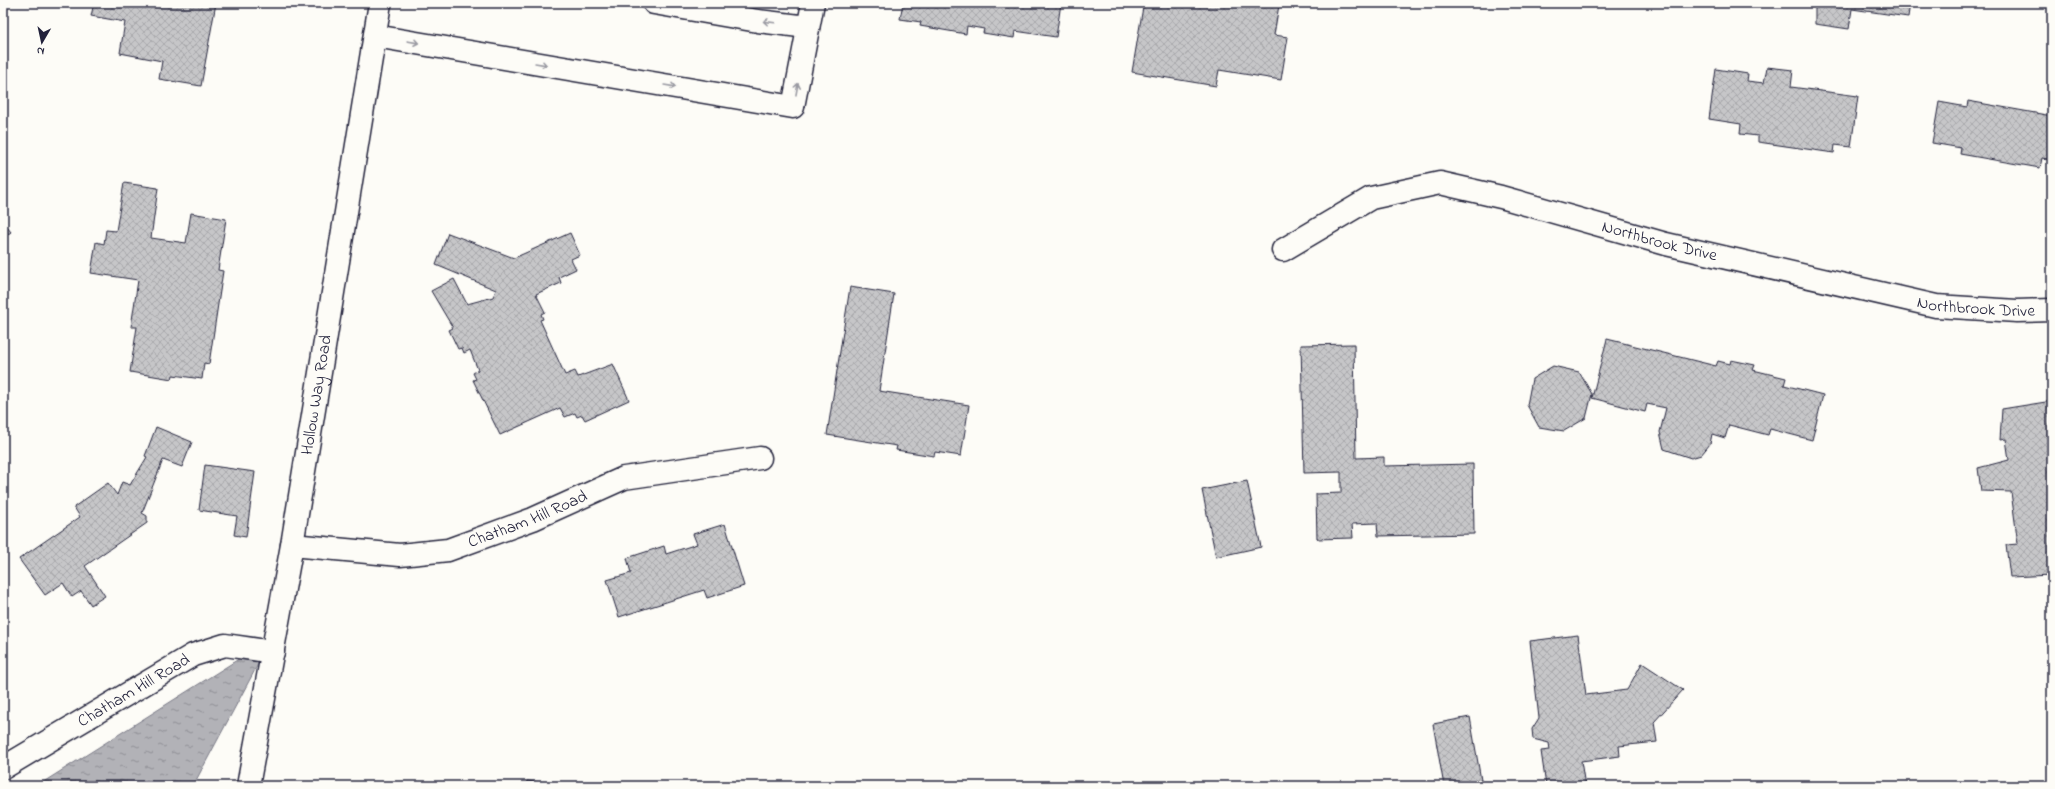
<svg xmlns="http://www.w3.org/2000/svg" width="2055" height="789" viewBox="0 0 2055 789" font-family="'Indie Flower',sans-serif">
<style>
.water{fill:url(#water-ripples);stroke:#787885}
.building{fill:url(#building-cross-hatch);stroke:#22223b}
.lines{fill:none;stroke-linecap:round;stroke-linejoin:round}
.minor-casing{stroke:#22223b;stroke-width:25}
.minor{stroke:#fdfcf7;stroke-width:22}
.oneway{stroke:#9a9aa2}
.labels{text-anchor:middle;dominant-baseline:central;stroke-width:3.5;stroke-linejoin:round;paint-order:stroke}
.street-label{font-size:17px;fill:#22223b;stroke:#fdfcf7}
</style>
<defs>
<pattern id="water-ripples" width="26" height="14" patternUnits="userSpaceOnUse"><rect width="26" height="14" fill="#b2b2b7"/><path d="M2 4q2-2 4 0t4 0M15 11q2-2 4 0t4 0" fill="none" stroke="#909096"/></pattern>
<pattern id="building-cross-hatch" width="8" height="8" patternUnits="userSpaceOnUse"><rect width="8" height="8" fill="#c6c6c8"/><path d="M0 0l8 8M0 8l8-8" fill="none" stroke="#aaaaad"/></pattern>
</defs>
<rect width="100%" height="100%" fill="#fdfcf7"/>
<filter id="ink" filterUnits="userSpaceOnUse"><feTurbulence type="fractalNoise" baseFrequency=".025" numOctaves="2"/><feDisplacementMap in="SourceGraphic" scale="8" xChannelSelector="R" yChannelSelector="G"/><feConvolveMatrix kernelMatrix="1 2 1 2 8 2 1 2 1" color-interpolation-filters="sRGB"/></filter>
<g filter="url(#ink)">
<path class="water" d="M 272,638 L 193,786 L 37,786 Z"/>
<path class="building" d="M 94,3 L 216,3 L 201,86 L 159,79 L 162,61 L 120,53 L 125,22 L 91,16 Z
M 903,3 L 1061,3 L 1056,37 L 1015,31 L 1014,38 L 983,33 L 984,29 L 967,26 L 966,34 L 920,26 L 921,22 L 900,19 Z
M 1119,3 L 1267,3 L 1279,5 L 1274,35 L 1288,37 L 1281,80 L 1219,70 L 1216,86 L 1132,72 L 1143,7 Z
M 1796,3 L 1910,3 L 1908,17 L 1852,9 L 1849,29 L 1815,24 L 1815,5 Z
M 1767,67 L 1793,70 L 1791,87 L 1858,96 L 1851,147 L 1835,145 L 1834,153 L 1758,142 L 1758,136 L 1740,134 L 1741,124 L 1709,119 L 1716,69 L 1748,74 L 1747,81 L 1764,83 Z
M 1968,101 L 2052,116 L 2052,160 L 2042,158 L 2040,168 L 1960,154 L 1961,148 L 1932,143 L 1939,102 L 1967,107 Z
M 124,183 L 158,188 L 151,238 L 186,243 L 191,213 L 226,219 L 218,270 L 223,271 L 209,364 L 204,363 L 202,379 L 173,375 L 172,379 L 130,372 L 137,327 L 131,327 L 138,280 L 91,273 L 96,242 L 104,244 L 106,230 L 116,231 Z
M 3,222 L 11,232 L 3,238 Z
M 448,233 L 514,258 L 570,233 L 580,255 L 571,259 L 576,269 L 559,277 L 561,283 L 536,294 L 545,312 L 541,314 L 543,319 L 540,320 L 565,375 L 575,371 L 578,377 L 613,364 L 629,400 L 585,420 L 582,415 L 577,417 L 575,413 L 565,417 L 560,408 L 500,435 L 473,380 L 476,379 L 473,373 L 478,370 L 470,350 L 464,353 L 462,348 L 458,349 L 449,330 L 453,328 L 431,291 L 454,279 L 467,304 L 493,297 L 496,290 L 436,265 Z
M 850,287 L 894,294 L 879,391 L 969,405 L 961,456 L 935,452 L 934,456 L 896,450 L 897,446 L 827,435 Z
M 1607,339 L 1716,366 L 1718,361 L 1730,364 L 1731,360 L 1755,365 L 1753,370 L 1786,378 L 1784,385 L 1823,395 L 1812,440 L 1770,429 L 1768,435 L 1729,425 L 1725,438 L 1712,434 L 1710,444 L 1701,455 L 1691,458 L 1664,449 L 1660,432 L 1666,408 L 1647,404 L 1645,412 L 1592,398 Z
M 1354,344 L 1356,458 L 1384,457 L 1384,466 L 1473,464 L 1474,534 L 1378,536 L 1377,523 L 1352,524 L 1353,538 L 1317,539 L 1316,494 L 1341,493 L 1341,472 L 1304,473 L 1301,345 Z
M 1553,366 L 1579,372 L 1592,394 L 1586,418 L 1564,431 L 1539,427 L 1527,405 L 1532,379 Z
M 2052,401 L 2052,575 L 2010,577 L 2006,545 L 2018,544 L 2011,492 L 1981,491 L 1978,468 L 2009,460 L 2006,439 L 2000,440 L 2002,409 Z
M 156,427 L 192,442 L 182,467 L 163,460 L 142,513 L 147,516 L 147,523 L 85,566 L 105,596 L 91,605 L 81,591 L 72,597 L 63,583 L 45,595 L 19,559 L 80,517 L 74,507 L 108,483 L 117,495 L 122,482 L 130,485 L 147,457 L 145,456 Z
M 205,465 L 255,472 L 246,537 L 234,535 L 237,516 L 199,510 Z
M 1247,481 L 1261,547 L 1216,557 L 1202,490 Z
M 725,524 L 744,586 L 707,598 L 704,590 L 619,617 L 607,580 L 631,573 L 627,558 L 664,546 L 666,554 L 697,544 L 693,534 Z
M 1578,635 L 1586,695 L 1627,690 L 1642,663 L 1683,690 L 1654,722 L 1657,742 L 1619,746 L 1620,756 L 1581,761 L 1585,786 L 1546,786 L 1541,751 L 1550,750 L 1549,743 L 1533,739 L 1532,729 L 1539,718 L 1530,641 Z
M 1470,717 L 1482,786 L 1444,786 L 1433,724 Z
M 527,781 L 569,786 L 526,786 Z"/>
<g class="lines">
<g class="minor-casing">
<g id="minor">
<path d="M 654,3 L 758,21 L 808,27"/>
<path d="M 375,36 L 793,107 L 813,3"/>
<path id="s1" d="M 1283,250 L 1371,198 L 1440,183 L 1501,197 L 1666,244 L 1936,306 L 2017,311 L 2052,310"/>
<path id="s2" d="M 292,545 L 400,555 L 448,550 L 533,519 L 624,478 L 760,458"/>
<path id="s3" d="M 3,768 L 193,655 L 225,645 L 273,652"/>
<path id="s4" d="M 248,786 L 292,545 L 380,3"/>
</g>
</g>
<use href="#minor" class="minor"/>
</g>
<defs><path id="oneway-shaft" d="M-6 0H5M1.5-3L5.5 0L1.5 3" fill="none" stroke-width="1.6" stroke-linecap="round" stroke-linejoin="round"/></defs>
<g class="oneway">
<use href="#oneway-shaft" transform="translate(769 22) rotate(-173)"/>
<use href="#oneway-shaft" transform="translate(413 42) rotate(10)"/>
<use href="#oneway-shaft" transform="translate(541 64) rotate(10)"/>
<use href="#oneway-shaft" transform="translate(670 86) rotate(10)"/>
<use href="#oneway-shaft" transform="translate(797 89) rotate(-80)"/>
</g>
</g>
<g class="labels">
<g class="street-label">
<text stroke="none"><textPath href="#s1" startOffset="400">Northbrook Drive</textPath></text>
<text stroke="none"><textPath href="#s1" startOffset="724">Northbrook Drive</textPath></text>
<text stroke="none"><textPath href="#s4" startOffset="397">Hollow Way Road</textPath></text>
<text stroke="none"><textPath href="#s2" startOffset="242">Chatham Hill Road</textPath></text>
<text stroke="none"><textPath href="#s3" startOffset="152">Chatham Hill Road</textPath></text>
</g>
</g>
<rect width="2055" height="789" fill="none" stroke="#fdfcf7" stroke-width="16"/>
<rect x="8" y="8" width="2039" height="773" fill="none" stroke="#22223b" stroke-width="1.5" filter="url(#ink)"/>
<g transform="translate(42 42) rotate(189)" stroke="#fdfcf7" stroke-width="3" paint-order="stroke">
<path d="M0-3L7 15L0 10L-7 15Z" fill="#22223b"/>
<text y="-6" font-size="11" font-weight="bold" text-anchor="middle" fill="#22223b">N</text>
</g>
</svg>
